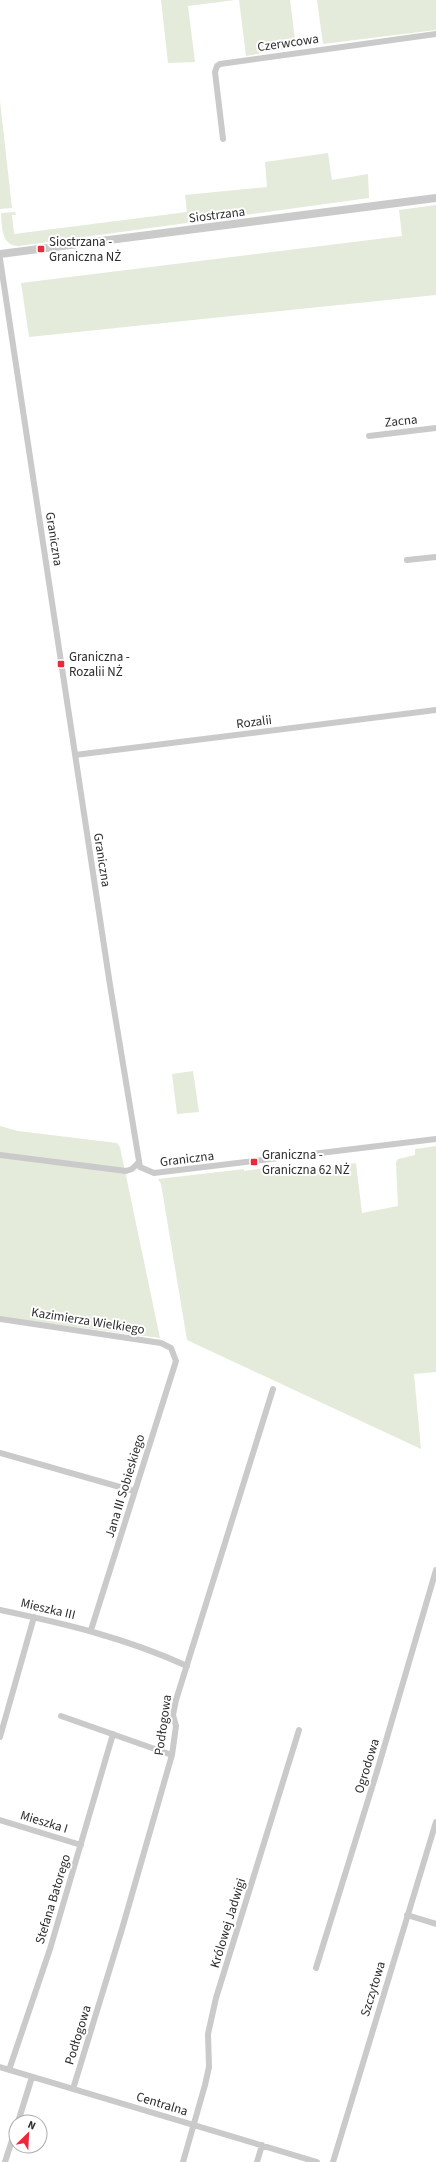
<svg xmlns="http://www.w3.org/2000/svg" width="436" height="2162" viewBox="0 0 436 2162" font-family="'Source Sans 3',sans-serif">
<style>
.green{fill:#e4ebda}
.lines{fill:none;stroke-linecap:round;stroke-linejoin:round}
.minor{stroke:#cacaca;stroke-width:6}
.tertiary{stroke:#cacaca;stroke-width:8}
.poi-dot{fill:#ea2a3b;stroke:#fff;stroke-width:1.5}
.labels{text-anchor:middle;dominant-baseline:central;stroke-width:4;stroke-linejoin:round;paint-order:stroke}
.street-label{font-size:13px;fill:#2d2d2d;stroke:#fff}
.poi-label{font-size:13px;fill:#2d2d2d;stroke:#fff;text-anchor:start}
</style>
<rect width="100%" height="100%" fill="#fff"/>
<path class="green" d="M 161,0 L 235,0 L 188,6 L 195,62 L 168,63 Z
M 239,0 L 290,0 L 296,47 L 246,56 Z
M 317,0 L 436,0 L 436,30 L 323,44 Z
M 0,101 L 12,208 L 0,209 Z
M 328,153 L 332,180 L 368,174 L 369,198 L 19,246 C 1,246 2,227 1,213 L 15,212 L 16,215 L 12,215 L 14,234 L 187,212 L 185,195 L 267,187 L 265,162 Z
M 436,205 L 436,295 L 29,337 L 21,283 L 402,236 L 399,210 Z
M 193,1071 L 199,1112 L 177,1114 L 172,1074 Z
M 0,1126 L 18,1131 L 117,1143 L 120,1147 L 160,1338 L 0,1317 Z
M 436,1146 L 436,1372 L 414,1374 L 421,1449 L 187,1340 L 161,1184 L 158,1179 L 244,1169 L 244,1171 L 265,1168 L 268,1169 L 269,1174 L 356,1163 L 362,1213 L 398,1206 L 396,1162 L 398,1159 L 415,1155 L 415,1149 Z"/>
<g class="lines">
<path class="minor" d="M 223,139 L 215,72 L 217,66 L 220,64 L 436,34
M 0,259 L 110,985 L 140,1167 L 154,1173 L 436,1139
M 369,436 L 436,428
M 407,560 L 436,557
M 75,755 L 436,710
M 0,1155 L 126,1171 L 132,1169 L 138,1163
M 0,1319 L 161,1343 L 171,1348 L 176,1361 L 91,1630
M 0,1453 L 134,1491
M 0,1610 C 66,1624 126,1638 187,1666
M 61,1716 L 172,1755
M 0,1737 L 34,1617
M 0,1820 L 81,1845
M 407,1915 L 436,1924
M 316,1968 L 378,1768 L 436,1570
M 0,2067 L 317,2162
M 9,2070 L 50,1949 L 113,1734
M 73,2089 L 122,1929 L 172,1755 L 176,1726 L 173,1715 L 176,1700 L 273,1389
M 18,2122 L 32,2077
M 5,2162 L 16,2128
M 183,2162 L 205,2085 L 209,2067 L 208,2034 L 216,1998 L 299,1730
M 257,2162 L 262,2145
M 333,2162 L 436,1822"/>
<path class="tertiary" d="M 0,254 L 436,198"/>
</g>
<g class="poi-dot">
<rect x="37" y="245" width="8" height="8" rx="2"/>
<rect x="57" y="660" width="8" height="8" rx="2"/>
<rect x="250" y="1158" width="8" height="8" rx="2"/>
</g>
<g class="labels">
<g class="street-label">
<text transform="translate(288 43) rotate(-8)">Czerwcowa</text>
<text transform="translate(217 215) rotate(-7)">Siostrzana</text>
<text transform="translate(401 421) rotate(-6)">Zacna</text>
<text transform="translate(54 539) rotate(81)">Graniczna</text>
<text transform="translate(254 722) rotate(-7)">Rozalii</text>
<text transform="translate(102 860) rotate(81)">Graniczna</text>
<text transform="translate(187 1159) rotate(-7)">Graniczna</text>
<text transform="translate(88 1321) rotate(9)">Kazimierza Wielkiego</text>
<text transform="translate(125 1486) rotate(-73)">Jana III Sobieskiego</text>
<text transform="translate(48 1609) rotate(13)">Mieszka III</text>
<text transform="translate(163 1725) rotate(-82)">Podłogowa</text>
<text transform="translate(367 1766) rotate(-73)">Ogrodowa</text>
<text transform="translate(44 1822) rotate(17)">Mieszka I</text>
<text transform="translate(53 1899) rotate(-73)">Stefana Batorego</text>
<text transform="translate(228 1923) rotate(-73)">Królowej Jadwigi</text>
<text transform="translate(373 1989) rotate(-73)">Szczytowa</text>
<text transform="translate(78 2035) rotate(-73)">Podłogowa</text>
<text transform="translate(162 2104) rotate(17)">Centralna</text>
</g>
<g class="poi-label">
<text x="49" y="242">Siostrzana -<tspan x="49" dy="15">Graniczna NŻ</tspan></text>
<text x="69" y="657">Graniczna -<tspan x="69" dy="15">Rozalii NŻ</tspan></text>
<text x="262" y="1155">Graniczna -<tspan x="262" dy="15">Graniczna 62 NŻ</tspan></text>
</g>
</g>
<g transform="translate(28 2134) rotate(24)"><circle r="19" fill="#ffffff" stroke="#ababab"/>
<path d="M0-3L7 15L0 10L-7 15Z" fill="#ea2a3b"/>
<text y="-6" font-size="11" font-weight="bold" text-anchor="middle" fill="#2d2d2d">N</text>
</g>
</svg>
